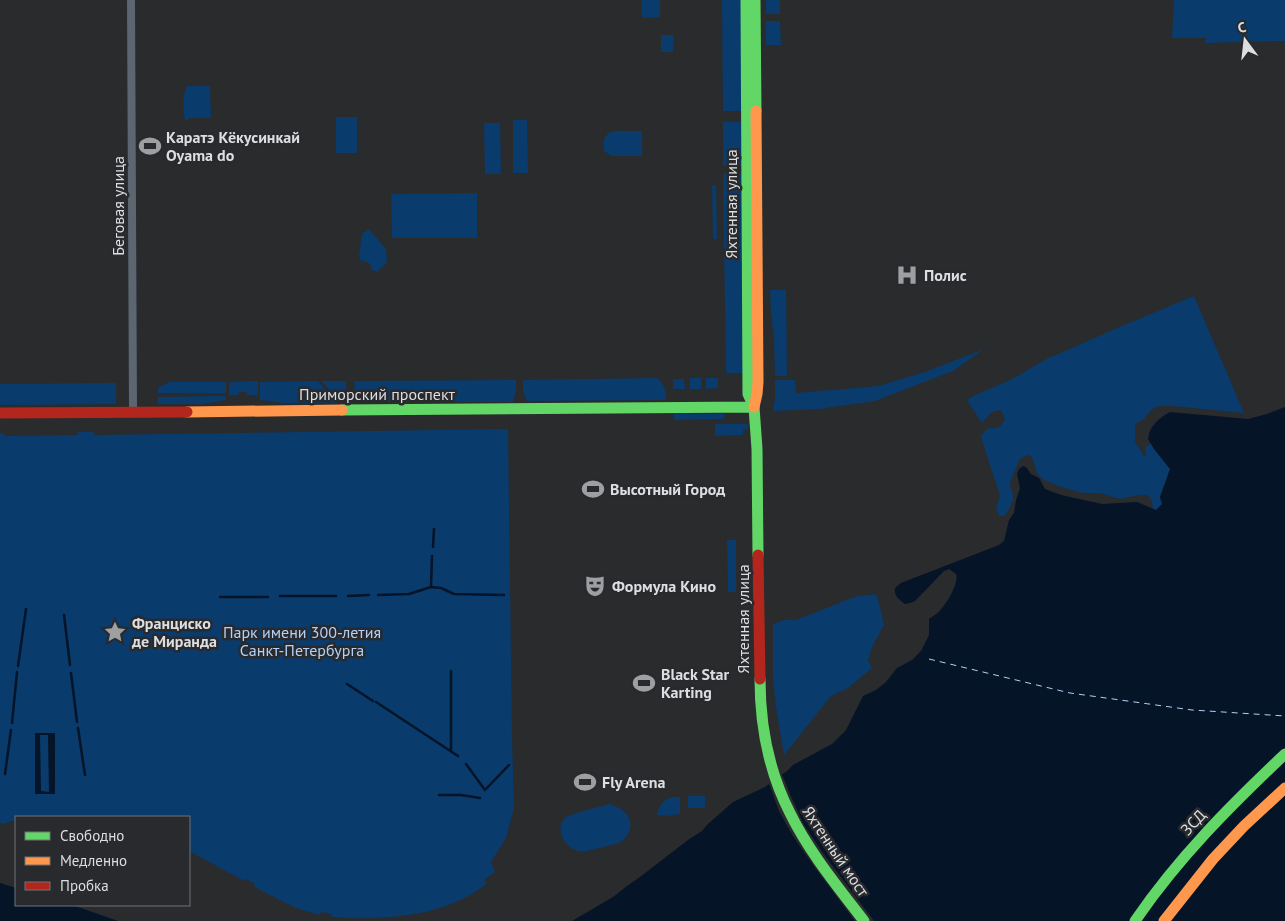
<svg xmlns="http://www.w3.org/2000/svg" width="1285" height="921" viewBox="0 0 1285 921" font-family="'PT Sans',sans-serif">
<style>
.green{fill:#093b6d}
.water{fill:#061428;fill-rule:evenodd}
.pier{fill:#292b2d}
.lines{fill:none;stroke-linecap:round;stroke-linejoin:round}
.stream{stroke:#061428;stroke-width:2.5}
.ferry{stroke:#b3d1f6;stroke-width:1;stroke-dasharray:6 5;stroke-linecap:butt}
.street{stroke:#5b6671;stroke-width:8}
.fast{stroke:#63d668;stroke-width:11}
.slow{stroke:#ff974d;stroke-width:11}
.jam{stroke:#b3261e;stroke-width:11}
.labels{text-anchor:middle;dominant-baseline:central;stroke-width:5;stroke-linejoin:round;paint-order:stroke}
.poi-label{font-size:16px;font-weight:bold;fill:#dcdee0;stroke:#282a2e;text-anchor:start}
.street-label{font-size:16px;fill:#dcdee0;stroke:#282a2e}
.park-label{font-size:16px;fill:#b3d1f7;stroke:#282a2e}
</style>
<rect width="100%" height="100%" fill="#292b2d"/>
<path class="green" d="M 641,0 L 660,0 L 660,17 L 644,18 L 642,17 Z
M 722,0 L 742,0 L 743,111 L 723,111 Z
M 766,0 L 780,0 L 780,14 L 766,14 Z
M 1174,0 L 1285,0 L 1285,41 L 1204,43 L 1207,38 L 1172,38 Z
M 766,21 L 780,21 L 781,45 L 766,45 Z
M 661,35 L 674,35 L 673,52 L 661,52 Z
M 187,86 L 210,86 L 211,118 L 190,118 L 188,120 L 185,120 C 183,112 182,93 187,86 Z
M 336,117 L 357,117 L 357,153 L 336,153 Z
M 513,120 L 527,120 L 528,173 L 513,173 Z
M 723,122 L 741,122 L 744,166 L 723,166 Z
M 484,123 L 500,123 L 501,174 L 485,174 Z
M 613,131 L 642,131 L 642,156 L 611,156 L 604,151 C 603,141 603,135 613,131 Z
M 723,173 L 743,173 L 745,373 L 726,373 Z
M 712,185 L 716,185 L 717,239 L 713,239 Z
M 477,193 L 477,238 L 392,238 L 391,194 Z
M 369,229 L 386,249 L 387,262 L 378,271 L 373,271 L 371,269 L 371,265 L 367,262 L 361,261 L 359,256 L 362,234 Z
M 770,290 L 786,290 L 787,376 L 775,376 L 774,336 L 771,314 Z
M 1194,296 L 1244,413 L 1172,406 L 1159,406 L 1151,410 L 1143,420 L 1135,424 L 1135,442 L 1145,457 L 1146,455 L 1145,447 L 1151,444 L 1170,469 L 1160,497 L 1162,504 L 1156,510 L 1153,510 L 1152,501 L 1148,495 L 1138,495 L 1120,499 L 1100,493 L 1083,493 L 1061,487 L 1044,480 L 1037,473 L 1033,459 L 1029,455 C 1019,458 1020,459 1016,468 C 1014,474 1010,479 1010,487 C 1011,489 1013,491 1013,494 C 1014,502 1009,510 1004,516 L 999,516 L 996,507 L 1000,496 L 981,437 L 986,429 L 1000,427 L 1005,419 L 1001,410 L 992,412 L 982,423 L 968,402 L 969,398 L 1012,379 L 1048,358 L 1056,355 L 1122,326 Z
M 984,349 L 953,371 L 875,401 L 819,409 L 773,411 L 775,398 L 775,380 L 795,380 L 796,393 L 878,386 L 925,372 Z
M 658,378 C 665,387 666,389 666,400 L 527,401 L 523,391 L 523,380 Z
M 690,378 L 701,378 L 701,389 L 690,389 Z
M 706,378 L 718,378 L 718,388 L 706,389 Z
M 673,379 L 684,379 L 685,389 L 673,389 Z
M 516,380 L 516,391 L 513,402 L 357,402 L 355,395 L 354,381 Z
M 258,381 L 258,395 L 247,395 L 247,392 L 239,392 L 238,395 L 229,395 L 229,382 Z
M 318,381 L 337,403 L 283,403 L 260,400 L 260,382 Z
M 321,381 L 346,381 L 346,400 L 340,400 Z
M 169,382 L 226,382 L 226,393 L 158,393 L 158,388 Z
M 116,383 L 116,404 L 0,405 L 0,384 Z
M 226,396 L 226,400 L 203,404 L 158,404 L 158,397 Z
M 674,414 L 725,414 L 724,418 L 723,419 L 674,420 Z
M 715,424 L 748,424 L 748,429 L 743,430 L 743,435 L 715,436 Z
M 508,429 L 512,737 L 514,808 L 506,838 L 491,862 L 495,872 L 484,880 L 487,883 C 448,917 381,921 332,917 L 332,914 L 321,912 L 320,915 L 296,908 L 254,887 L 255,884 L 246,879 L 244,881 L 189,851 L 189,817 L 113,817 L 110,816 L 104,817 L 16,817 L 16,820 L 3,824 L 0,823 L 0,433 L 4,433 L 5,436 L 78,435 L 78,432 L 94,432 L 94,435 Z
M 727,540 L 736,540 L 736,592 L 728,592 Z
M 876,594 L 879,603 L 884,625 L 873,645 L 868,660 L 872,668 L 848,688 L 831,696 L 784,755 L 776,707 L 773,679 L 773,624 L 784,620 L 796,620 L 857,596 Z
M 688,796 L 705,796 L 705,808 L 688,808 Z
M 672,797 L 680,797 L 680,814 L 666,816 L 657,815 C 660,804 661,802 672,797 Z
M 609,804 C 623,807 636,819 628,834 C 626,837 623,841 620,842 C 612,846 596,848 587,851 C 569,855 552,831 565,818 C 571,813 600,807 609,804 Z"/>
<path class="water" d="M 1285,407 L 1285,921 L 572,921 L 613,897 L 627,886 L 640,877 L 688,840 L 702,831 L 708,824 L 733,802 L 765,787 L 787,771 L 793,765 L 832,744 L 846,730 L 863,696 L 876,690 L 886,682 L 897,668 L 912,660 L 921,651 L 929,635 L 929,619 C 933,616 939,613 942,608 C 948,601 959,583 956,574 L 949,569 L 944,571 L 915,601 L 910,603 L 905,604 C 899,599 894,597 895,588 L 901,583 L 999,545 L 1004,541 L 1009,520 L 1014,513 L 1016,500 L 1020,488 L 1017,474 L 1019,469 L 1023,466 L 1026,467 L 1031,474 L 1039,478 L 1045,489 L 1061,495 L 1102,504 L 1137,502 L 1156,510 L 1162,504 L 1160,497 L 1170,469 L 1154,449 L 1148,439 C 1150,425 1158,419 1170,412 L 1248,419 L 1267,414 Z
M 35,733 L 55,733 L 55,794 L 35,794 ZM 40,735 L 48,735 L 49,792 L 41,791 Z
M 0,883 L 16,888 L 16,905 L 72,905 L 118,921 L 0,921 Z"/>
<path class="pier" d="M 781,772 L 790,794 L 804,825 L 825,856 L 874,921 L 855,921 L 816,869 L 793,836 L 779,811 L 768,781 Z"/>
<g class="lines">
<path class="stream" d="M 433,547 L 434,529
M 431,587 L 432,556
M 378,595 L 409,594 L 431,587 L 441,588 L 454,594 L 504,595
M 280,596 L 336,596
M 348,596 L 369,595
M 220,597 L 268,597
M 64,615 L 70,665
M 18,666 L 26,609
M 451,671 L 451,751
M 71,673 L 77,722
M 347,684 L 373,701
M 376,702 L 458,756
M 12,723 L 17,672
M 78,728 L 85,775
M 466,764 L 485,790 L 509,765
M 5,774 L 11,730
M 439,795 L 461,795 L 480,798"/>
<path class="ferry" d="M 929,659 L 1070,693 L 1192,710 L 1285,716"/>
<path class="street" d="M 131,0 L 133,412"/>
<path class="fast" d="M 746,0 L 748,394 L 754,407 L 757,449 L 758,555
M 755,0 L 756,111
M 342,410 L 754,407
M 760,679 C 760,725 769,772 790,813 C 809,852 838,887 864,921
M 1135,921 C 1178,858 1230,806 1285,754"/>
<path class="slow" d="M 754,407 L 757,394 L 758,382 L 756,111
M 187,412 L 342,410
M 1164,921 L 1213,859 L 1244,826 L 1285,788"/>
<path class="jam" d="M 0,413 L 187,412
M 758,555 L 760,679"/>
</g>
<defs>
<g id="stadium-bare" transform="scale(1.725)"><path d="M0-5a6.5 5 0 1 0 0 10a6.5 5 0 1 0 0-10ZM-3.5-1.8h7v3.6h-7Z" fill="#9d9fa1" stroke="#282a2e" stroke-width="2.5" paint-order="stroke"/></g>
<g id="hospital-bare" transform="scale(1.725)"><path d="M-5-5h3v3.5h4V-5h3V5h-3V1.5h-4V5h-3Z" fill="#9d9fa1" stroke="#282a2e" stroke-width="2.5" paint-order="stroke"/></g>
<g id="theatre-bare" transform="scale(1.725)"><path d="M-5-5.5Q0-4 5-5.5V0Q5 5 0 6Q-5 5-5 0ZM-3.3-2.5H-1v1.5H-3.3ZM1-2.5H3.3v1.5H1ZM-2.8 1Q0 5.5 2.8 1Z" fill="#9d9fa1" stroke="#282a2e" stroke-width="2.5" paint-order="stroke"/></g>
<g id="sight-bare" transform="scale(1.725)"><path d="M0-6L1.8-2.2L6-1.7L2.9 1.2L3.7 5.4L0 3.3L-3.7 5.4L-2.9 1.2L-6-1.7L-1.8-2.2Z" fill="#9d9fa1" stroke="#282a2e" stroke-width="2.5" paint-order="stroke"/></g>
</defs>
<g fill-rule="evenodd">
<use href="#stadium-bare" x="150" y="146"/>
<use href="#hospital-bare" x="907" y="275"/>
<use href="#stadium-bare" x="593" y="489"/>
<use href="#theatre-bare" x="595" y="586"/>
<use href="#sight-bare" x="115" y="632"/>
<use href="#stadium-bare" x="644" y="683"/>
<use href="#stadium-bare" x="585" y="782"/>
</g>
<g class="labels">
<g class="poi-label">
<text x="166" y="137">Каратэ Кёкусинкай<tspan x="166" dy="18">Oyama do</tspan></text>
<text x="924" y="275">Полис</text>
<text x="610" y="489">Высотный Город</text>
<text x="612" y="586">Формула Кино</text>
<text x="132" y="623">Франциско<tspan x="132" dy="18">де Миранда</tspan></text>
<text x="661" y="674">Black Star<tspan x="661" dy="18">Karting</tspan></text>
<text x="602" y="782">Fly Arena</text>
</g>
<g class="street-label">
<text transform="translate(731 204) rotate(-90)">Яхтенная улица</text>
<text transform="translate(118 206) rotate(-90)">Беговая улица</text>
<text x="377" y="394">Приморский проспект</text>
<text transform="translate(743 619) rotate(-90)">Яхтенная улица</text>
<text transform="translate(1193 822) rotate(-47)">ЗСД</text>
<text transform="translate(836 851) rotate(56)">Яхтенный мост</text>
</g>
<g class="park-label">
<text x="302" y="632">Парк имени 300-летия<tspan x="302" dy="18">Санкт-Петербурга</tspan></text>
</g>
</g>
<rect x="15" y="816" width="175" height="90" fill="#282a2e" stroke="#707275"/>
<rect x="25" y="832" width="25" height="8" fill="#63d668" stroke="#707275"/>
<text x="60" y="841" font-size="15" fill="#dcdee0">Свободно</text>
<rect x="25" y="857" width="25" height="8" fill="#ff974d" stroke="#707275"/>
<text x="60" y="866" font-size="15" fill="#dcdee0">Медленно</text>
<rect x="25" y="882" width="25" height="8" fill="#b3261e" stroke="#707275"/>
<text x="60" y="891" font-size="15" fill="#dcdee0">Пробка</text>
<g transform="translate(1245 40) rotate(345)" stroke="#282a2e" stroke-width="4" paint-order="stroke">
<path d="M0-4L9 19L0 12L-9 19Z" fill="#dcdee0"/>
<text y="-8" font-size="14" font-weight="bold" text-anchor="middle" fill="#dcdee0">С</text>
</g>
</svg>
